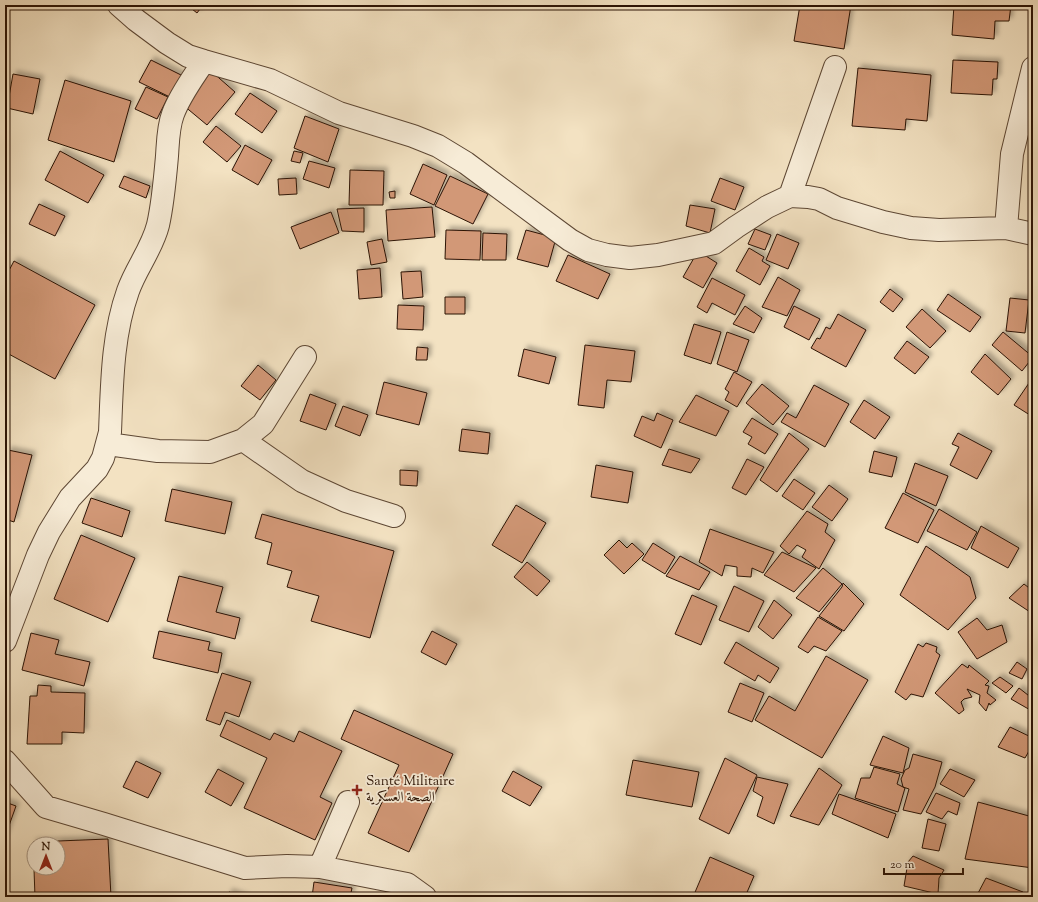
<svg xmlns="http://www.w3.org/2000/svg" width="1038" height="902" viewBox="0 0 1038 902" font-family="'Sorts Mill Goudy',Amiri,serif">
<style>
.building{fill:#d29877;stroke:#2b1304;fill-rule:evenodd;filter:url(#shadow)}
.lines{fill:none;stroke-linecap:round;stroke-linejoin:round}
.minor-casing{stroke:#5d4734;stroke-width:24}
.minor{stroke:#f7ecd7;stroke-width:22}
.poi-dot{fill:#8f2418;stroke:#f7ecd7;stroke-width:1.5}
.labels{text-anchor:middle;dominant-baseline:central;stroke-width:3.5;stroke-linejoin:round;paint-order:stroke}
.poi-label{font-size:14px;fill:#2b1304;stroke:#f7ecd7;text-anchor:start}
</style>
<defs>
<filter id="shadow"><feDropShadow dx="3.5" dy="-3.5" stdDeviation="2" flood-color="#0004"/></filter>
</defs>
<rect width="100%" height="100%" fill="#f3e2c2"/>
<filter id="stains"><feTurbulence type="fractalNoise" baseFrequency=".005" numOctaves="4"/><feColorMatrix values="0 0 0 0 .2 0 0 0 0 .09 0 0 0 0 .02 0 0 0 .5 -.17"/></filter>
<radialGradient id="worn" r=".72"><stop offset=".6" stop-color="#630" stop-opacity="0"/><stop offset="1" stop-color="#630" stop-opacity=".3"/></radialGradient>
<path class="building" d="M 187,5 L 203,5 L 197,13 Z
M 800,5 L 851,5 L 844,49 L 794,41 Z
M 954,5 L 1011,5 L 1009,21 L 995,21 L 994,39 L 952,35 Z
M 151,60 L 185,77 L 174,99 L 139,82 Z
M 953,60 L 998,62 L 997,79 L 993,79 L 992,95 L 951,93 Z
M 858,68 L 931,75 L 927,121 L 906,119 L 905,130 L 852,126 Z
M 211,71 L 235,92 L 207,125 L 183,105 Z
M 13,74 L 40,79 L 33,114 L 7,108 Z
M 65,80 L 131,101 L 114,162 L 48,140 Z
M 146,87 L 168,97 L 157,119 L 135,109 Z
M 250,93 L 277,111 L 262,133 L 235,114 Z
M 305,116 L 339,129 L 328,162 L 294,148 Z
M 216,126 L 241,146 L 227,162 L 203,142 Z
M 245,145 L 272,160 L 258,185 L 232,170 Z
M 60,151 L 104,175 L 88,203 L 45,180 Z
M 294,151 L 303,153 L 300,163 L 291,161 Z
M 309,161 L 335,168 L 329,188 L 303,179 Z
M 423,164 L 447,175 L 434,205 L 410,194 Z
M 350,170 L 384,171 L 383,205 L 349,205 Z
M 124,176 L 150,186 L 146,198 L 119,187 Z
M 450,176 L 488,194 L 473,224 L 435,206 Z
M 296,178 L 297,194 L 279,195 L 278,179 Z
M 720,178 L 744,187 L 735,210 L 711,201 Z
M 395,191 L 395,198 L 390,198 L 389,192 Z
M 39,204 L 65,216 L 55,236 L 29,224 Z
M 690,205 L 715,209 L 710,233 L 686,226 Z
M 432,207 L 435,237 L 388,241 L 386,210 Z
M 364,208 L 364,232 L 342,231 L 337,209 Z
M 331,212 L 339,233 L 300,249 L 291,227 Z
M 755,229 L 771,235 L 765,250 L 748,244 Z
M 446,230 L 481,231 L 480,260 L 445,259 Z
M 526,230 L 556,238 L 548,267 L 517,259 Z
M 483,233 L 507,234 L 506,260 L 482,260 Z
M 777,234 L 799,243 L 788,269 L 766,260 Z
M 382,239 L 387,262 L 371,265 L 367,242 Z
M 749,248 L 764,257 L 762,261 L 770,266 L 760,285 L 736,271 Z
M 698,251 L 717,263 L 703,288 L 683,277 Z
M 568,255 L 610,274 L 598,299 L 556,281 Z
M 14,261 L 95,305 L 55,379 L 5,352 L 5,278 Z
M 380,268 L 382,297 L 359,299 L 357,270 Z
M 421,271 L 423,297 L 403,299 L 401,272 Z
M 778,277 L 800,290 L 787,316 L 762,307 Z
M 712,278 L 745,295 L 735,315 L 712,303 L 707,313 L 697,307 Z
M 890,289 L 903,299 L 893,312 L 880,302 Z
M 948,294 L 981,317 L 970,332 L 937,310 Z
M 445,297 L 465,297 L 465,314 L 445,314 Z
M 1010,298 L 1029,300 L 1025,333 L 1006,331 Z
M 398,305 L 424,306 L 423,330 L 397,329 Z
M 745,306 L 762,318 L 754,333 L 733,324 Z
M 794,306 L 820,319 L 809,340 L 784,327 Z
M 922,309 L 946,331 L 930,348 L 906,327 Z
M 838,314 L 866,330 L 846,367 L 811,348 L 817,338 L 820,339 L 826,327 L 830,329 Z
M 694,324 L 721,332 L 711,364 L 684,355 Z
M 727,332 L 749,340 L 737,372 L 717,364 Z
M 1003,332 L 1033,357 L 1022,371 L 992,345 Z
M 907,341 L 929,357 L 915,374 L 894,358 Z
M 585,345 L 635,351 L 631,382 L 607,380 L 604,408 L 578,405 Z
M 417,347 L 428,348 L 427,360 L 416,360 Z
M 524,349 L 556,357 L 549,384 L 518,376 Z
M 985,354 L 1011,379 L 998,395 L 971,372 Z
M 258,365 L 276,380 L 260,400 L 241,386 Z
M 734,372 L 752,382 L 737,407 L 725,400 L 729,392 L 725,389 Z
M 384,382 L 427,393 L 419,425 L 376,414 Z
M 1029,383 L 1033,385 L 1033,417 L 1014,405 Z
M 762,384 L 789,406 L 773,425 L 746,403 Z
M 814,385 L 849,404 L 825,447 L 781,422 L 787,413 L 796,418 Z
M 310,394 L 336,404 L 326,430 L 300,421 Z
M 696,395 L 729,411 L 716,436 L 679,422 Z
M 864,400 L 890,417 L 875,439 L 850,422 Z
M 343,406 L 368,415 L 360,436 L 335,426 Z
M 657,413 L 673,420 L 661,448 L 634,436 L 642,416 L 654,421 Z
M 752,418 L 778,434 L 765,454 L 748,444 L 752,437 L 743,432 Z
M 462,429 L 490,433 L 488,454 L 459,451 Z
M 789,433 L 809,449 L 777,492 L 760,480 Z
M 958,433 L 992,451 L 977,479 L 950,465 L 959,447 L 952,444 Z
M 669,449 L 700,459 L 691,473 L 662,465 Z
M 8,450 L 32,455 L 14,522 L 5,519 L 5,460 Z
M 874,451 L 897,457 L 892,477 L 869,472 Z
M 747,459 L 764,467 L 746,495 L 732,488 Z
M 915,463 L 948,476 L 936,506 L 905,492 Z
M 596,465 L 633,472 L 628,503 L 591,497 Z
M 400,470 L 418,471 L 417,486 L 400,485 Z
M 794,479 L 815,493 L 803,510 L 782,496 Z
M 829,485 L 848,499 L 832,521 L 812,507 Z
M 172,489 L 232,502 L 225,534 L 165,521 Z
M 903,493 L 934,510 L 918,543 L 885,528 Z
M 91,498 L 130,511 L 122,537 L 82,523 Z
M 516,505 L 546,523 L 522,563 L 492,545 Z
M 939,509 L 977,532 L 967,550 L 927,531 Z
M 807,511 L 828,524 L 825,532 L 835,540 L 819,569 L 802,557 L 806,550 L 797,545 L 789,554 L 780,546 Z
M 262,514 L 394,551 L 370,638 L 311,621 L 319,596 L 287,587 L 292,571 L 267,564 L 272,543 L 255,538 Z
M 981,526 L 1019,548 L 1008,568 L 971,548 Z
M 710,529 L 774,552 L 763,573 L 752,568 L 751,577 L 737,576 L 737,567 L 725,565 L 722,576 L 699,562 Z
M 81,535 L 135,558 L 108,622 L 54,599 Z
M 619,540 L 627,548 L 632,543 L 644,554 L 624,574 L 604,555 Z
M 653,543 L 675,557 L 665,574 L 642,560 Z
M 926,546 L 970,577 L 976,598 L 948,630 L 900,595 Z
M 782,552 L 816,568 L 794,592 L 764,575 Z
M 680,556 L 710,572 L 699,590 L 666,576 Z
M 527,562 L 550,581 L 537,596 L 514,577 Z
M 823,568 L 842,584 L 819,612 L 796,598 Z
M 179,576 L 223,587 L 216,612 L 240,618 L 235,639 L 167,621 Z
M 843,583 L 864,604 L 844,631 L 819,616 L 842,587 Z
M 1024,584 L 1033,591 L 1033,614 L 1009,598 Z
M 734,586 L 764,601 L 749,632 L 719,620 Z
M 692,595 L 717,606 L 701,645 L 675,634 Z
M 774,600 L 792,615 L 773,639 L 758,627 Z
M 818,617 L 842,631 L 826,651 L 814,646 L 808,653 L 798,647 Z
M 977,618 L 987,630 L 1002,625 L 1007,642 L 977,659 L 958,632 Z
M 159,631 L 210,642 L 208,650 L 222,653 L 218,673 L 153,658 Z
M 432,631 L 457,644 L 446,665 L 421,652 Z
M 31,633 L 59,640 L 55,654 L 90,662 L 84,686 L 22,670 Z
M 736,642 L 779,668 L 770,683 L 758,675 L 755,681 L 724,663 Z
M 926,643 L 937,647 L 936,652 L 940,655 L 923,697 L 911,694 L 906,700 L 895,692 L 918,644 L 923,647 Z
M 826,656 L 868,680 L 822,758 L 755,720 L 769,696 L 795,711 Z
M 1017,662 L 1027,669 L 1022,679 L 1009,673 Z
M 962,664 L 968,668 L 969,665 L 989,681 L 985,685 L 989,686 L 987,693 L 996,700 L 990,705 L 989,703 L 986,711 L 979,703 L 980,695 L 967,689 L 972,697 L 964,699 L 961,702 L 964,710 L 959,714 L 935,693 Z
M 222,673 L 251,682 L 239,717 L 225,712 L 220,725 L 206,720 Z
M 1000,677 L 1013,686 L 1006,693 L 992,683 Z
M 740,683 L 764,693 L 752,722 L 728,712 Z
M 38,685 L 51,686 L 51,692 L 85,693 L 84,733 L 62,732 L 62,744 L 27,744 L 30,696 L 37,696 Z
M 1019,688 L 1033,699 L 1032,711 L 1011,699 Z
M 354,710 L 453,754 L 409,852 L 368,833 L 399,765 L 341,739 Z
M 227,720 L 270,740 L 274,733 L 294,742 L 299,731 L 342,751 L 320,797 L 332,803 L 315,840 L 244,808 L 267,758 L 220,736 Z
M 1010,727 L 1033,738 L 1033,744 L 1025,758 L 998,747 Z
M 883,736 L 909,748 L 903,773 L 870,765 Z
M 913,754 L 942,762 L 935,787 L 921,814 L 903,810 L 909,789 L 903,787 L 901,779 L 905,770 L 909,768 Z
M 725,758 L 757,775 L 729,834 L 699,819 Z
M 633,760 L 699,772 L 692,807 L 626,795 Z
M 136,761 L 161,773 L 148,798 L 123,787 Z
M 874,767 L 900,774 L 897,784 L 905,788 L 898,812 L 855,798 L 861,778 L 870,778 Z
M 819,768 L 842,785 L 819,825 L 818,825 L 790,816 Z
M 218,769 L 244,783 L 231,806 L 205,792 Z
M 950,769 L 975,780 L 964,797 L 940,784 Z
M 513,771 L 542,787 L 530,806 L 502,791 Z
M 757,777 L 788,784 L 774,824 L 757,816 L 763,797 L 753,791 Z
M 936,793 L 960,803 L 957,815 L 948,811 L 942,819 L 926,812 Z
M 839,794 L 896,814 L 888,838 L 832,814 Z
M 5,802 L 16,806 L 5,837 Z
M 978,802 L 1029,816 L 1033,819 L 1033,868 L 965,859 Z
M 928,819 L 946,824 L 939,851 L 922,848 Z
M 108,839 L 111,897 L 35,897 L 33,842 ZM 34,844 L 58,844 L 58,868 L 34,868 Z
M 913,856 L 944,870 L 939,878 L 938,894 L 904,886 L 908,862 Z
M 710,857 L 754,876 L 745,897 L 693,897 Z
M 986,878 L 1023,892 L 1021,897 L 976,897 Z
M 314,882 L 352,888 L 350,897 L 312,897 Z
M 229,892 L 245,897 L 227,897 Z"/>
<g class="lines">
<g class="minor-casing">
<path id="minor" d="M 119,5 L 136,20 L 167,43 L 188,56 L 204,61 L 270,80 L 339,113 L 413,136 L 438,146 L 466,163 L 570,240 L 588,250 L 607,255 L 630,258 L 658,255 L 714,243 L 736,227 L 767,207 L 790,196 L 808,197 L 819,199 L 837,208 L 883,222 L 911,228 L 939,230 L 1006,228 L 1033,234
M 790,196 L 835,67
M 1006,228 L 1012,154 L 1033,68
M 243,440 L 302,481 L 346,501 L 394,516
M 108,444 L 158,451 L 210,452 L 243,440 L 263,424 L 305,357
M 5,641 L 38,555 L 49,532 L 70,498 L 97,469 L 103,458 L 110,432 C 112,385 112,336 128,291 C 136,268 152,249 158,225 C 163,203 165,179 167,156 C 168,142 168,127 173,114 C 180,95 193,78 204,61
M 5,761 L 46,807 L 104,824 L 245,868 L 287,866 L 320,867 L 348,802
M 320,867 L 407,884 L 425,897"/>
</g>
<use href="#minor" class="minor"/>
</g>
<path class="poi-dot" d="M355 784h4v4h4v4h-4v4h-4v-4h-4v-4h4z"/>
<g class="labels">
<g class="poi-label">
<text x="366" y="782">Santé Militaire<tspan x="366" dy="16">الصحة العسكرية</tspan></text>
</g>
</g>
<rect width="1038" height="902" fill="none" stroke="#f3e2c2" stroke-width="20"/>
<rect x="6" y="6" width="1026" height="890" fill="none" stroke="#2b1304" stroke-width="2"/>
<rect x="10" y="10" width="1018" height="882" fill="none" stroke="#2b1304"/>
<g transform="translate(46 856)"><circle r="19" fill="#f7ecd7" stroke="#a59583"/>
<path d="M0-3L7 15L0 10L-7 15Z" fill="#8f2418"/>
<text y="-6" font-size="11" font-weight="bold" text-anchor="middle" fill="#2b1304">N</text>
</g>
<path d="M884 868v6h79v-6" fill="none" stroke="#2b1304" stroke-width="2"/>
<text x="890" y="868" font-size="12" fill="#2b1304" stroke="#f7ecd7" stroke-width="3" paint-order="stroke">20 m</text>
<rect width="100%" height="100%" filter="url(#stains)"/>
<rect width="100%" height="100%" fill="url(#worn)"/>
</svg>
